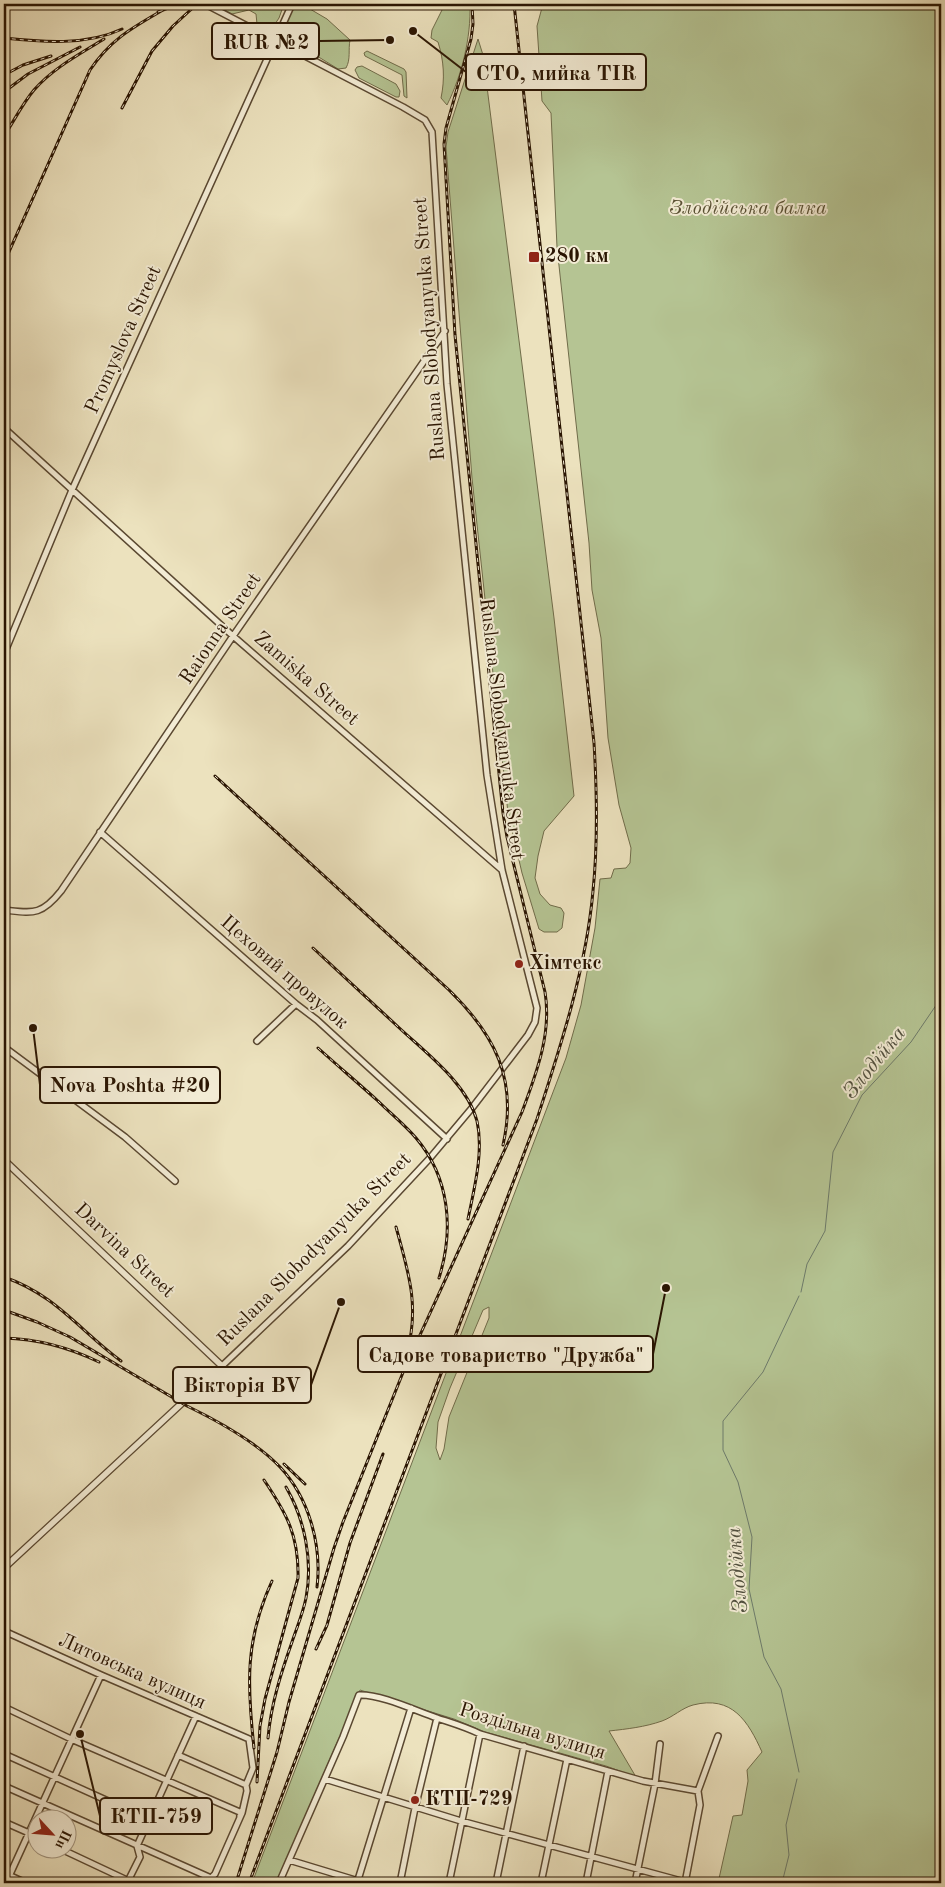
<svg xmlns="http://www.w3.org/2000/svg" width="945" height="1887" viewBox="0 0 945 1887" font-family="'Old Standard TT',serif">
<style>
.green{fill:#b5c493;stroke:#706c4a;fill-rule:evenodd}
.lines{fill:none;stroke-linecap:round;stroke-linejoin:round}
.stream{stroke:#6d7a6a;stroke-width:1}
.minor-casing{stroke:#5a4831;stroke-width:8}
.tertiary-casing{stroke:#5a4831;stroke-width:8}
.minor{stroke:#f3ecd5;stroke-width:5}
.tertiary{stroke:#f3ecd5;stroke-width:5.5}
.rail-casing{stroke:#2a1502;stroke-width:3}
.rail{stroke:#f3ecd5;stroke-width:1;stroke-dasharray:4;stroke-linecap:butt}
.poi-dot{fill:#8f2418;stroke:#f3ecd5;stroke-width:2}
.labels{text-anchor:middle;dominant-baseline:central;stroke-width:4;stroke-linejoin:round;paint-order:stroke}
.park-label{font-size:20px;font-style:italic;fill:#5b5235;stroke:#f3ecd5}
.poi-label{font-size:20px;font-weight:bold;fill:#2a1502;stroke:#f3ecd5;text-anchor:start}
.street-label{font-size:20px;fill:#2a1502;stroke:#f3ecd5}
.water-label{font-size:21px;font-style:italic;fill:#51503f;stroke:#f3ecd5}
.leader{fill:none;stroke:#2a1502;stroke-width:2}
.callout-dot{fill:#2a1502;stroke:#f3ecd5;stroke-width:2}
.callout{fill:#f3ecd5;stroke:#2a1502;stroke-width:2}
.callout-label{font-size:21px;text-anchor:middle;font-weight:bold;fill:#2a1502}
</style>
<rect width="100%" height="100%" fill="#ece2be"/>
<filter id="stains"><feTurbulence type="fractalNoise" baseFrequency=".004" numOctaves="4"/><feColorMatrix values="0 0 0 0 .2 0 0 0 0 .09 0 0 0 0 .02 0 0 0 .5 -.17"/></filter>
<radialGradient id="worn" r=".72"><stop offset=".6" stop-color="#630" stop-opacity="0"/><stop offset="1" stop-color="#630" stop-opacity=".3"/></radialGradient>
<path class="green" d="M 214,4 L 284,4 L 279,18 L 271,30 L 264,29 L 257,24 L 256,14 L 249,10 L 232,14 Z
M 294,4 L 307,4 L 310,9 L 327,19 L 350,40 C 348,50 351,59 346,68 L 338,69 L 309,51 L 289,41 L 285,36 L 289,27 L 286,22 Z
M 445,4 L 470,4 C 471,38 462,75 447,105 L 441,98 C 445,79 444,61 438,42 L 431,38 L 432,30 Z
M 543,4 L 941,4 L 941,1883 L 718,1883 L 733,1816 L 742,1815 L 748,1781 L 747,1770 L 762,1752 C 748,1721 732,1695 693,1705 C 682,1708 673,1717 662,1721 C 645,1727 627,1729 609,1731 L 636,1777 L 606,1766 L 485,1732 L 454,1719 L 360,1690 L 276,1883 L 252,1883 L 566,1058 L 581,1005 L 595,928 L 600,879 L 611,878 L 614,869 L 626,868 L 630,863 L 631,848 L 619,805 L 608,738 L 601,638 L 592,590 L 589,543 L 557,247 L 551,113 L 542,101 L 537,26 ZM 489,1307 L 489,1318 L 449,1417 L 444,1449 L 440,1460 L 436,1448 L 438,1422 L 450,1388 L 483,1310 Z
M 478,39 L 483,55 L 554,618 L 574,796 L 544,831 L 538,856 L 535,878 L 540,894 L 550,905 L 561,908 L 564,913 L 562,928 L 557,932 L 544,932 L 539,929 L 522,873 L 508,813 L 472,478 L 446,147 L 448,132 Z
M 367,51 L 404,69 L 406,72 L 407,98 L 404,96 L 402,75 L 365,56 L 364,53 Z
M 362,66 L 396,84 L 400,91 L 399,97 L 396,97 L 359,78 L 355,70 L 357,67 Z"/>
<g class="lines">
<path class="stream" d="M 801,1292 L 807,1264 L 825,1231 L 833,1152 L 862,1095 L 911,1042 L 941,998
M 799,1772 L 781,1689 L 764,1657 L 749,1589 L 752,1537 L 738,1482 L 723,1450 L 723,1421 L 763,1372 L 799,1296
M 782,1883 L 789,1855 L 786,1825 L 797,1779"/>
<g class="minor-casing">
<path id="minor" d="M 205,4 L 403,107 L 425,120 L 432,132 L 447,384 L 487,775 L 502,870 L 537,1008 L 535,1022 L 528,1035 L 472,1108 L 430,1158 L 348,1246 L 222,1366
M 4,428 L 233,636 L 502,870
M 4,654 L 72,490 L 292,4
M 100,832 L 296,1004 L 317,1020 L 447,1139
M 4,910 C 33,913 41,916 61,891 L 233,636 L 445,331
M 257,1041 L 296,1004
M 4,1047 L 125,1137 L 175,1181
M 4,1631 L 101,1675 L 249,1739 L 253,1768 L 246,1785 L 247,1791 L 242,1813 L 215,1874 L 211,1878 L 4,1786
M 4,1707 L 71,1739 L 242,1813 L 240,1816
M 4,1754 L 148,1819
M 178,1755 L 246,1785
M 325,1779 L 461,1821 L 685,1882
M 4,1822 L 38,1837
M 63,1850 L 129,1881
M 289,1860 L 365,1883
M 4,1873 L 26,1883
M 6,1883 L 101,1675
M 127,1883 L 140,1857 L 137,1846 L 196,1716
M 279,1883 L 343,1737 L 359,1695 C 381,1694 416,1711 437,1718 C 452,1723 466,1727 480,1734 L 643,1781 L 698,1791
M 357,1883 L 411,1708
M 400,1883 L 415,1808 L 437,1718
M 449,1883 L 480,1734
M 496,1883 L 524,1746
M 541,1883 L 567,1759
M 586,1883 L 608,1771
M 635,1883 L 655,1784 L 660,1744
M 685,1883 L 700,1805 L 698,1791 L 718,1736"/>
</g>
<g class="tertiary-casing">
<path id="tertiary" d="M 4,1160 L 222,1366 L 4,1568"/>
</g>
<use href="#minor" class="minor"/>
<use href="#tertiary" class="tertiary"/>
<g class="rail-casing">
<path id="rail" d="M 359,5 L 360,4
M 89,6 L 142,7 L 162,4
M 158,12 L 178,4
M 4,38 C 42,42 86,46 122,29
M 4,75 L 23,65 L 51,56
M 4,92 L 28,74 L 80,47
M 122,108 L 152,51 L 173,26 L 197,4
M 6,133 C 15,119 23,103 34,90 C 53,68 80,54 104,39
M 4,263 L 90,70 C 111,39 132,28 163,10
M 215,776 L 449,990 C 495,1035 518,1079 503,1145
M 313,948 C 340,973 367,998 394,1023 C 422,1050 467,1082 477,1121 C 484,1152 474,1189 468,1219
M 318,1048 C 338,1066 358,1083 378,1101 C 390,1113 405,1125 416,1138 C 450,1178 454,1230 439,1278
M 396,1227 C 408,1271 420,1306 407,1352
M 4,1277 C 56,1295 79,1330 121,1361
M 4,1310 L 37,1322 L 70,1337 L 187,1406 C 216,1420 257,1443 280,1467 C 309,1498 322,1545 317,1587
M 4,1338 C 38,1339 68,1347 99,1362
M 284,1464 L 305,1484
M 316,1649 L 327,1625 L 350,1543 L 383,1454
M 268,1738 C 271,1704 281,1673 292,1642 C 297,1627 303,1613 306,1598 C 313,1561 305,1520 286,1487
M 254,1748 C 247,1684 245,1640 272,1581
M 257,1782 L 260,1726 L 265,1699 L 298,1578 C 299,1536 287,1514 264,1480
M 236,1883 L 277,1752 L 289,1702 L 334,1548 L 343,1522 L 404,1370 L 522,1112 C 536,1074 552,1034 545,992 L 507,837 L 503,813 L 455,335 L 444,144 L 446,128 L 471,39 L 473,24 L 472,4
M 249,1883 L 537,1119 C 561,1045 586,969 593,891 C 598,842 597,793 594,743 L 514,4"/>
</g>
<use href="#rail" class="rail"/>
</g>
<g class="poi-dot">
<rect x="528" y="251" width="12" height="12" rx="2.5"/>
<circle cx="519" cy="964" r="5"/>
<circle cx="415" cy="1800" r="5"/>
</g>
<g class="labels">
<g class="park-label">
<text x="748" y="209">Злодійська балка</text>
</g>
<g class="poi-label">
<text x="545" y="257">280 км</text>
<text x="529" y="964">Хімтекс</text>
<text x="425" y="1800">КТП-729</text>
</g>
<g class="street-label">
<text transform="translate(430 329) rotate(-94)">Ruslana Slobodyanyuka Street</text>
<text transform="translate(124 340) rotate(-66)">Promyslova Street</text>
<text transform="translate(221 629) rotate(-56)">Raionna Street</text>
<text transform="translate(306 679) rotate(41)">Zamiska Street</text>
<text transform="translate(501 729) rotate(83)">Ruslana Slobodyanyuka Street</text>
<text transform="translate(284 973) rotate(41)">Цеховий провулок</text>
<text transform="translate(315 1250) rotate(-45)">Ruslana Slobodyanyuka Street</text>
<text transform="translate(124 1251) rotate(43)">Darvina Street</text>
<text transform="translate(132 1672) rotate(24)">Литовська вулиця</text>
<text transform="translate(532 1732) rotate(17)">Роздільна вулиця</text>
</g>
<g class="water-label">
<text transform="translate(875 1063) rotate(-51)">Злодійка</text>
<text transform="translate(738 1570) rotate(-95)">Злодійка</text>
</g>
</g>
<path class="leader" d="M390 40L319 41M413 31L466 72M33 1028L40 1085M666 1288L653 1354M341 1302L311 1385M80 1734L100 1816"/>
<g class="callout-dot">
<circle cx="390" cy="40" r="5"/>
<circle cx="413" cy="31" r="5"/>
<circle cx="33" cy="1028" r="5"/>
<circle cx="666" cy="1288" r="5"/>
<circle cx="341" cy="1302" r="5"/>
<circle cx="80" cy="1734" r="5"/>
</g>
<g class="callout">
<rect x="212" y="23" width="107" height="36" rx="5"/>
<rect x="466" y="54" width="180" height="36" rx="5"/>
<rect x="40" y="1067" width="180" height="36" rx="5"/>
<rect x="358" y="1336" width="295" height="36" rx="5"/>
<rect x="173" y="1367" width="138" height="36" rx="5"/>
<rect x="100" y="1798" width="112" height="36" rx="5"/>
</g>
<g class="callout-label">
<text x="266" y="49">RUR №2</text>
<text x="556" y="80">СТО, мийка TIR</text>
<text x="130" y="1092">Nova Poshta #20</text>
<text x="506" y="1362">Садове товариство "Дружба"</text>
<text x="242" y="1392">Вікторія BV</text>
<text x="156" y="1823">КТП-759</text>
</g>
<rect width="945" height="1887" fill="none" stroke="#ece2be" stroke-width="20"/>
<rect x="5" y="5" width="935" height="1877" fill="none" stroke="#2a1502" stroke-width="2.5"/>
<rect x="10" y="10" width="925" height="1867" fill="none" stroke="#2a1502"/>
<g transform="translate(52 1834) rotate(116)"><circle r="24" fill="#f3ecd5" stroke="#a39681"/>
<path d="M0-4L9 19L0 12L-9 19Z" fill="#8f2418"/>
<text y="-8" font-size="14" font-weight="bold" text-anchor="middle" fill="#2a1502">Пн</text>
</g>
<rect width="100%" height="100%" filter="url(#stains)"/>
<rect width="100%" height="100%" fill="url(#worn)"/>
</svg>
